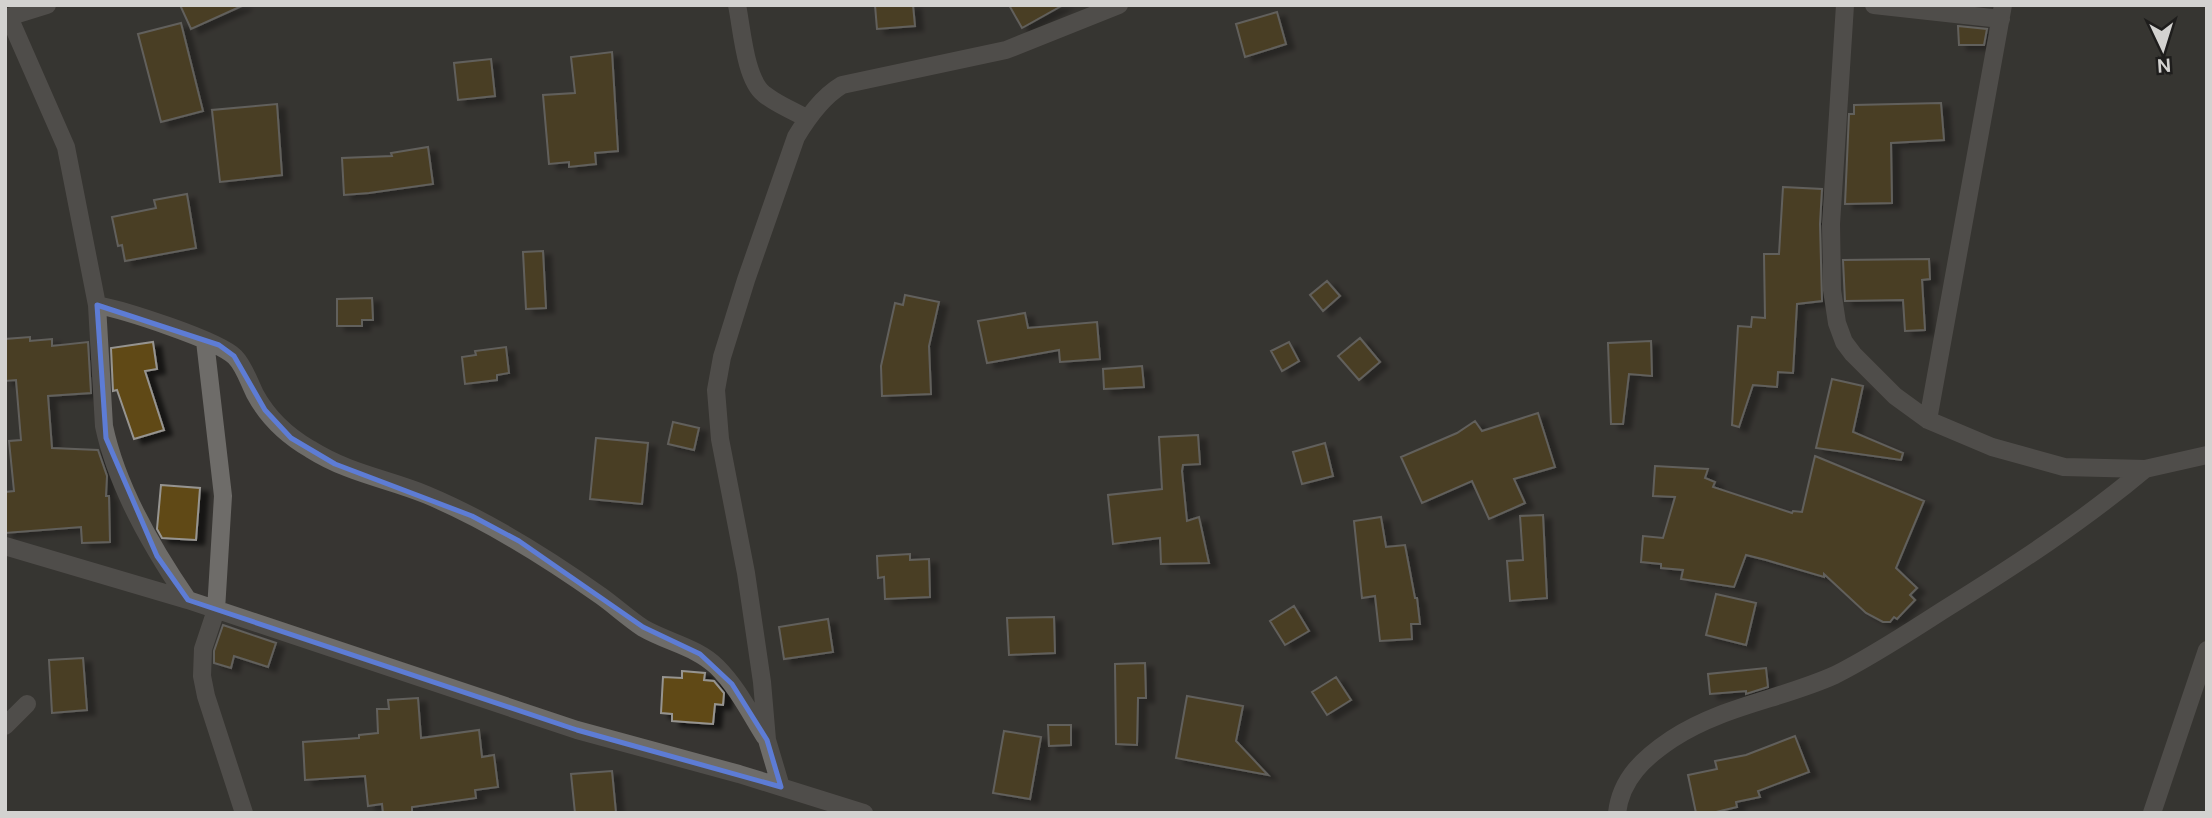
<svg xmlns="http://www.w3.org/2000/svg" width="2212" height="818" viewBox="0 0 2212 818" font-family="'DM Sans',sans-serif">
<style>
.building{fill:#614914;stroke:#969490;stroke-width:2;filter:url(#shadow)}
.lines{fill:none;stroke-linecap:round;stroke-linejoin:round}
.minor{stroke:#6e6c69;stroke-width:18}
.marked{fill:none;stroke:#5d7cd5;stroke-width:5;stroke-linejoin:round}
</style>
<defs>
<filter id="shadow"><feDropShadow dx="8" dy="4.5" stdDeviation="2" flood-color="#0009"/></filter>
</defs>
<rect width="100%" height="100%" fill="#373532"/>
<path class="building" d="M 180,5 L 244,5 L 191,29 Z
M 875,5 L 913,5 L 915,26 L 877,29 Z
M 1009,5 L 1063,5 L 1022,28 Z
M 1277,12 L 1286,44 L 1245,57 L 1236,24 Z
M 181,23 L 203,111 L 161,122 L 138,34 Z
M 1958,26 L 1987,29 L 1984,45 L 1959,45 Z
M 612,52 L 618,151 L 595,153 L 596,164 L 569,167 L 569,162 L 549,164 L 543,95 L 575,93 L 571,57 Z
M 491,59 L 495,96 L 458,100 L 454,63 Z
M 1941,103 L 1944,140 L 1891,143 L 1892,203 L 1845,204 L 1849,114 L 1854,114 L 1854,105 Z
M 277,104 L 282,175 L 220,182 L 212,110 Z
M 428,147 L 433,184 L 369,193 L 344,195 L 342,158 L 392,156 L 391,153 Z
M 1783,187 L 1822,189 L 1820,224 L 1822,301 L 1797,304 L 1793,373 L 1778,372 L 1777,387 L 1753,385 L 1739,427 L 1732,425 L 1738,326 L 1751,327 L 1752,317 L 1765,318 L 1764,254 L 1779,254 Z
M 187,194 L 196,248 L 125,261 L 122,245 L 118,246 L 112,217 L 156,208 L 154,200 Z
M 543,251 L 546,308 L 526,309 L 523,252 Z
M 1929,259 L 1930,279 L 1922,280 L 1925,330 L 1905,331 L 1903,300 L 1845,301 L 1843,260 Z
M 1327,281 L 1340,296 L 1323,311 L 1310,295 Z
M 905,295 L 939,302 L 929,346 L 931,394 L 882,396 L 881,366 L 895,303 L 903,305 Z
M 372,298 L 373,320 L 362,320 L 362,326 L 337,326 L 337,299 Z
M 1025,313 L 1028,328 L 1097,322 L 1100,359 L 1060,362 L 1059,350 L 987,363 L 978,321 Z
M 30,337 L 30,341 L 52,339 L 52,346 L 88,342 L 91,393 L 48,396 L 52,448 L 98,450 L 107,476 L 106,496 L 109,496 L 110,542 L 82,543 L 81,527 L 5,533 L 5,492 L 14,491 L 9,441 L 21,440 L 16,380 L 5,381 L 5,339 Z
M 1360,338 L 1380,362 L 1359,380 L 1338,356 Z
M 1651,341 L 1652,376 L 1629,374 L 1623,424 L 1611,424 L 1608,343 Z
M 153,342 L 157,369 L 145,371 L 164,430 L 134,439 L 117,390 L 113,391 L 111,348 Z
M 1289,342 L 1299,361 L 1282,371 L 1271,351 Z
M 506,347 L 509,373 L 497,375 L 497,380 L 465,384 L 462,357 L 476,355 L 475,351 Z
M 1142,366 L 1144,387 L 1104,389 L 1103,369 Z
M 1832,379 L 1863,386 L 1853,432 L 1903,453 L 1901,460 L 1816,448 Z
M 1538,413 L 1555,467 L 1514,479 L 1525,503 L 1489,519 L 1472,481 L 1422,503 L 1401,457 L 1457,433 L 1475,421 L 1482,431 Z
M 673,422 L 699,428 L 694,450 L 668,444 Z
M 1198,435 L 1200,464 L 1183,465 L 1182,471 L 1187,521 L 1199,517 L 1209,563 L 1161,564 L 1160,538 L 1113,544 L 1108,495 L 1162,489 L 1159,437 Z
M 596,438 L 648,443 L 642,504 L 590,499 Z
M 1325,443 L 1333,476 L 1302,484 L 1293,452 Z
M 1815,456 L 1924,501 L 1896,568 L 1917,588 L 1910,595 L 1915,600 L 1897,619 L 1894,617 L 1890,622 L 1883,622 L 1866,613 L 1824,574 L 1824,577 L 1766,560 L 1746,555 L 1734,587 L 1681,579 L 1683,570 L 1661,568 L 1661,564 L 1641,562 L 1643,536 L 1663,538 L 1675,497 L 1653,496 L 1655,466 L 1708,469 L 1705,478 L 1715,482 L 1713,487 L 1792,513 L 1793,511 L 1802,512 Z
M 161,485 L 200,488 L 196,540 L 162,538 L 157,529 Z
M 1543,515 L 1547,598 L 1510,601 L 1507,561 L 1523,560 L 1520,516 Z
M 1381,517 L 1386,547 L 1405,545 L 1415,598 L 1417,598 L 1420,624 L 1411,624 L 1412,639 L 1380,641 L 1375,596 L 1362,598 L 1354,521 Z
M 910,554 L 910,560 L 929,559 L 930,597 L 885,599 L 884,577 L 878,578 L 877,556 Z
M 1716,594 L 1756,603 L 1746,645 L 1706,635 Z
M 1294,606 L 1309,631 L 1285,645 L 1270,621 Z
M 1054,617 L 1055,653 L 1009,655 L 1007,618 Z
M 828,619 L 833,652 L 784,659 L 779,627 Z
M 223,625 L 276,643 L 268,667 L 234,656 L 231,668 L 214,663 L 214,651 Z
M 83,658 L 87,710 L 52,713 L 49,660 Z
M 1145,663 L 1146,698 L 1138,698 L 1137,745 L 1116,744 L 1115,664 Z
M 1766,668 L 1768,687 L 1746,694 L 1746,691 L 1710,694 L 1708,674 Z
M 682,671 L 705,673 L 704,680 L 714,681 L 724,693 L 723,705 L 715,704 L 713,724 L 672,721 L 672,714 L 661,713 L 663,677 L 682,678 Z
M 1336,677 L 1351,700 L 1327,715 L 1312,692 Z
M 1187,696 L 1243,706 L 1236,741 L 1268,775 L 1176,758 Z
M 418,698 L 421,738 L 479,730 L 482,757 L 494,755 L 498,787 L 475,790 L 476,798 L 412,807 L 412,813 L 383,813 L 382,804 L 368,806 L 365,776 L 305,780 L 303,742 L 359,738 L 359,735 L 378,733 L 377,709 L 389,709 L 388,700 Z
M 1048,725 L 1071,725 L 1071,745 L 1049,746 Z
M 1004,731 L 1041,737 L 1030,799 L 993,793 Z
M 1795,736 L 1809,772 L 1758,791 L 1760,797 L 1736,802 L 1737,807 L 1712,813 L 1696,813 L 1688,775 L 1717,769 L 1715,761 L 1746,755 Z
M 612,771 L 616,813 L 575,813 L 571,774 Z"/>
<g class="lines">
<path class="minor" d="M 737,5 C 742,29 745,79 764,94 C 776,104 793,111 807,118
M 1845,5 L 1831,224 L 1832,290 L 1837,323 L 1844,342 L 1853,354 L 1895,396 L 1928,420 L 1992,447 L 2064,467 L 2145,469 L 2207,455
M 1874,5 L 2001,19
M 9,17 L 66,147 L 97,305 L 104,426 C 117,488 152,548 188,600
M 5,18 L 47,5
M 97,305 C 124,310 218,340 235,357 C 244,366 249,382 255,394 C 268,418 286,435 310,449 C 350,474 385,478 427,495 C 489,521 546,557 601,596 C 615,606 628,618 643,628 C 667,642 697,647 717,667 C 737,687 750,713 765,737
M 205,341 L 223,496 L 216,610 L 203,649 L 202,676 L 206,696 L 244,813
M 1928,420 L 2003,5
M 5,546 L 188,600 L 577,730 L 739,774 L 864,813
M 5,726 L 27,704
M 781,787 L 767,740 L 762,682 L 746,573 L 720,439 L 716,390 L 722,357 L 746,280 L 796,137 C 808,117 822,97 842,85 L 1006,50 L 1119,5
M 1617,813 C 1621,778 1645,757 1672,739 C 1722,706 1782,699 1835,675 C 1873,656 1909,632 1945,609 C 2014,566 2082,522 2145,469
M 2152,813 L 2207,650"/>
</g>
<path d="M0 0H2212V818H0ZM 97,305 L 219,345 L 234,356 L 265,410 L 291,438 L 335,464 L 472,516 L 519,541 L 643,627 L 700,654 L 732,684 L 767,740 L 781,787 L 577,730 L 188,600 L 157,556 L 106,438 Z" fill="#373532" fill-opacity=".55" fill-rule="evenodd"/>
<path class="marked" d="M 97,305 L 219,345 L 234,356 L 265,410 L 291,438 L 335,464 L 472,516 L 519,541 L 643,627 L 700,654 L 732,684 L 767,740 L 781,787 L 577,730 L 188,600 L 157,556 L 106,438 Z"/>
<rect width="2212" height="818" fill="none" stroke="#d3d2d0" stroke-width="14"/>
<g transform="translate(2163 49) rotate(176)" stroke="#1e1d1c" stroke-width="5" paint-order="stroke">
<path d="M0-5L12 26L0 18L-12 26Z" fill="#d3d2d0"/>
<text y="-10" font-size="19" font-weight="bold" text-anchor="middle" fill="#d3d2d0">N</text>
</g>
</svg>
